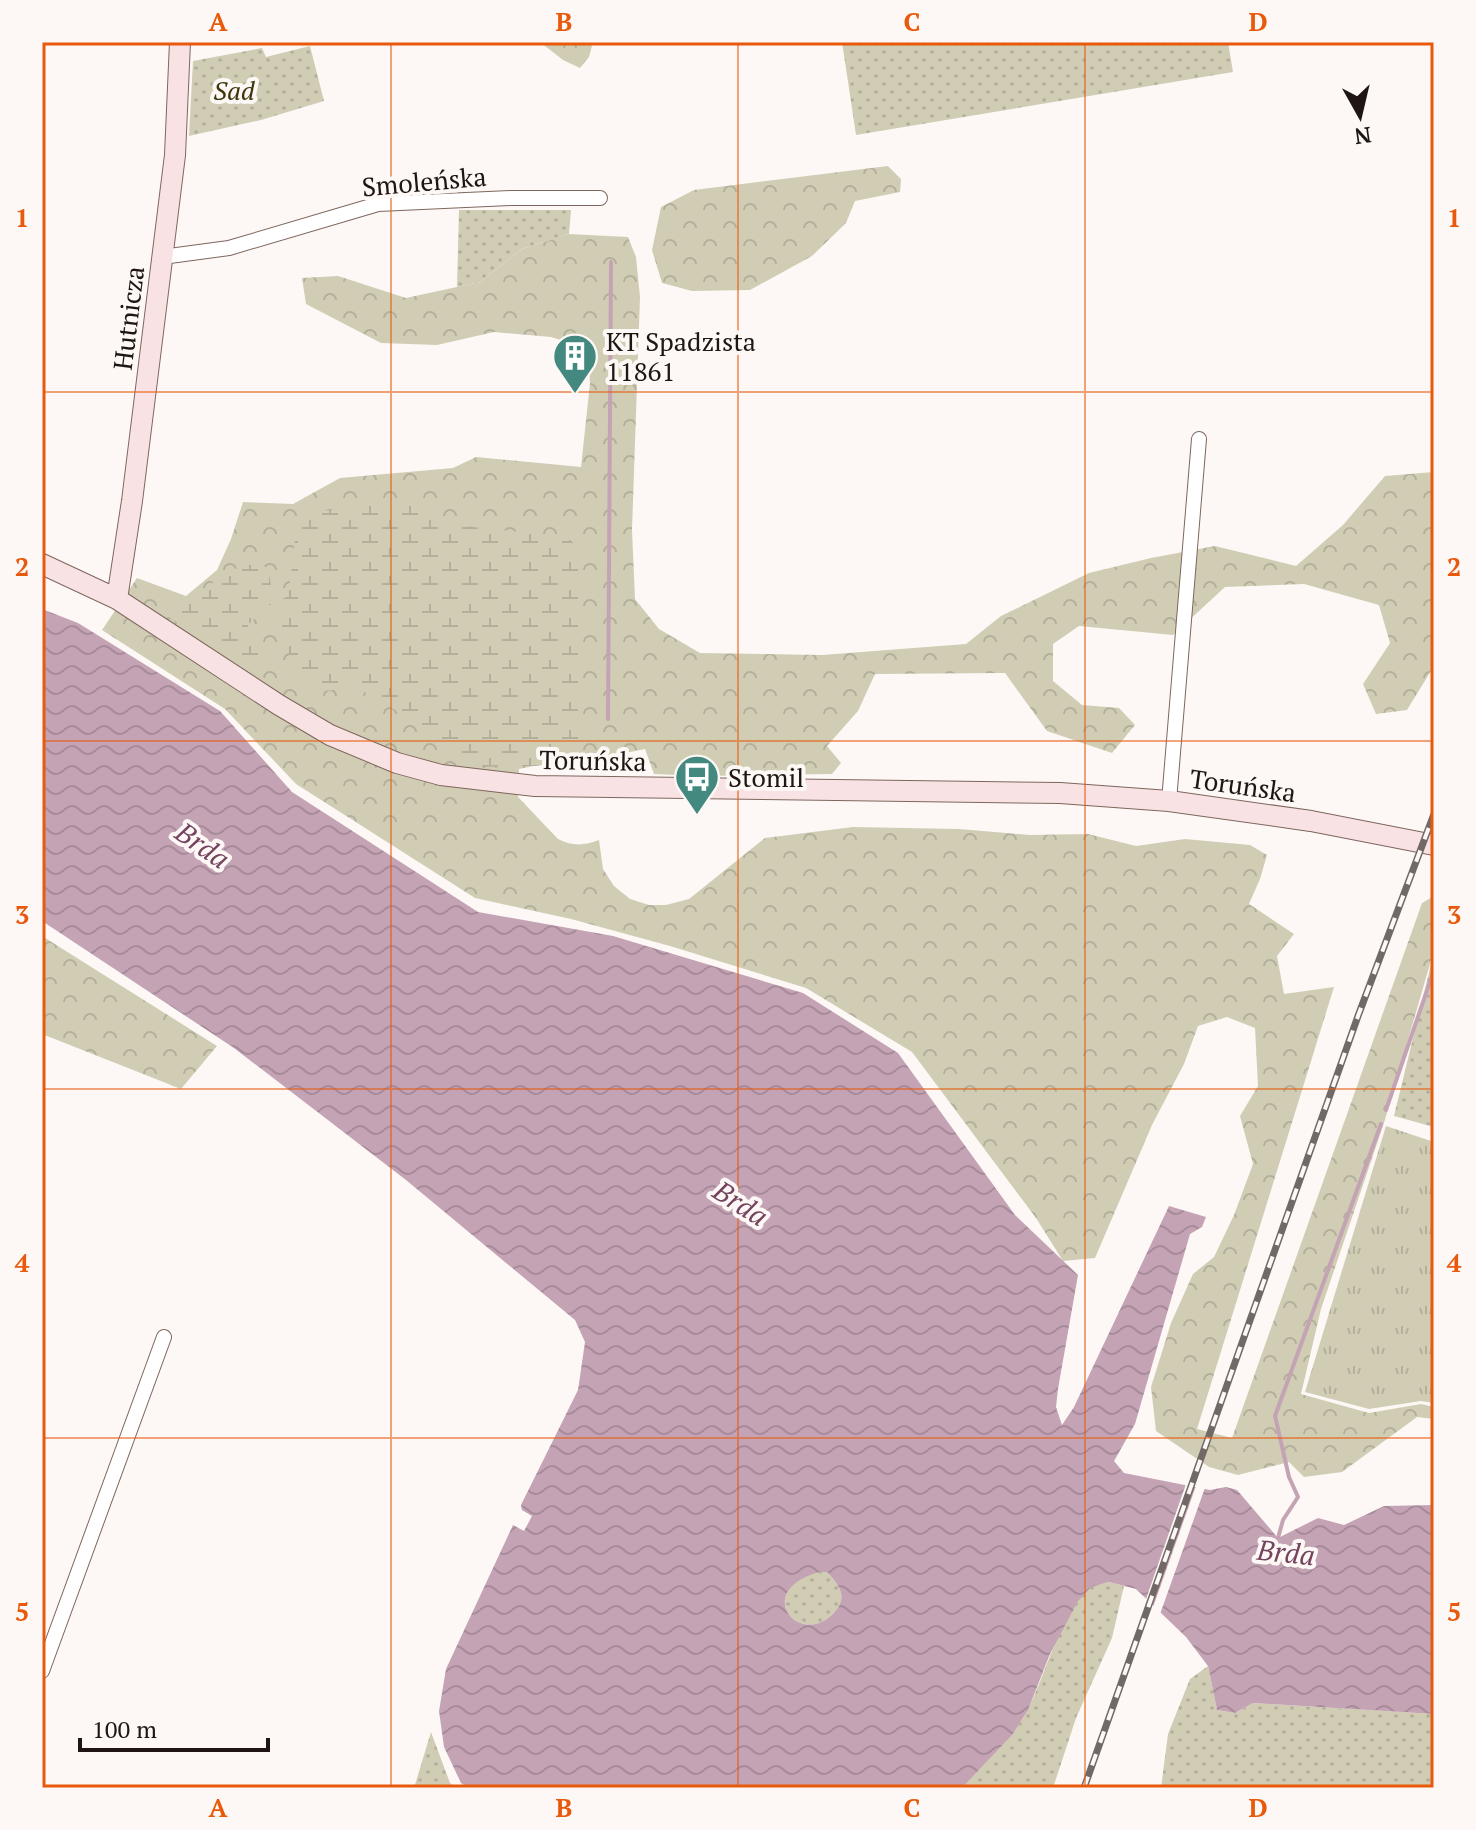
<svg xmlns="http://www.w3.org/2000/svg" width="1476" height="1830" viewBox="0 0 1476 1830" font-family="'PT Serif',serif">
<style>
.grass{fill:url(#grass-dots)}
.forest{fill:url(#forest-crowns)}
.wetland{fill:url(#wetland-marsh)}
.park{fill:url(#park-tufts)}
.water{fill:url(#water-waves);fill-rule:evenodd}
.pier{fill:#fdf8f5}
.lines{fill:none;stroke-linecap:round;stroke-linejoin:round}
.stream{stroke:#c4a3b4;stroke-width:4}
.street-casing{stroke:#7e665d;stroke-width:16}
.secondary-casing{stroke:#7e665d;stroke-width:22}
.street{stroke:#fff;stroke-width:14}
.secondary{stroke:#f9e2e3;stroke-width:20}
.rail-casing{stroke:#716966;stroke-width:7}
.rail{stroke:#fdf8f5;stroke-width:4;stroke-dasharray:12;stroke-linecap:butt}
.grid{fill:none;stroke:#e8590c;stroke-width:2;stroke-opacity:0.55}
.labels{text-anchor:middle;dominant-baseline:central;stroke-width:8;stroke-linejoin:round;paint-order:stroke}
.park-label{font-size:26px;font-style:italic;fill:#3d360b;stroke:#fdf8f5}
.street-label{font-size:26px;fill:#1f1512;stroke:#fdf8f5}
.poi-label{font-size:26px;fill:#1f1512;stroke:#fdf8f5;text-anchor:start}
.water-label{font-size:28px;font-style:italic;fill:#74445f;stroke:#fdf8f5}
.neatline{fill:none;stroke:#e8590c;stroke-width:3}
.grid-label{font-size:26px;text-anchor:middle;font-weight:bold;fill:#e8590c}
</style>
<defs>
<pattern id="grass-dots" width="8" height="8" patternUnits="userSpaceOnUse" patternTransform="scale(2)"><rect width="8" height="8" fill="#d1cdb4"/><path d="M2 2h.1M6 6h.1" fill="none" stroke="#b3af9a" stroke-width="1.8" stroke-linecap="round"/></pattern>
<pattern id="forest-crowns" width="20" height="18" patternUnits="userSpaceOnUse" patternTransform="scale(2)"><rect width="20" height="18" fill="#d1cdb4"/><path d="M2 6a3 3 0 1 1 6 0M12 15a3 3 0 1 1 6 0" fill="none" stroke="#b3af9a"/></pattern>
<pattern id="wetland-marsh" width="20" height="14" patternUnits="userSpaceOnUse" patternTransform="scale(2)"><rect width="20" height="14" fill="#d1cdb4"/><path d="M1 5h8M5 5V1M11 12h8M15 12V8" fill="none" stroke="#b3af9a"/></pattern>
<pattern id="park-tufts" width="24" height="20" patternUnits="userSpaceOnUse" patternTransform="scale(2)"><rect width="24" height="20" fill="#d1cdb4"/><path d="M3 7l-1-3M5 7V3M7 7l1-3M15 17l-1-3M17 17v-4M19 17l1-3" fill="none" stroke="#b3af9a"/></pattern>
<pattern id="water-waves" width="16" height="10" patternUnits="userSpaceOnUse" patternTransform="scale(2)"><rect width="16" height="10" fill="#c4a3b4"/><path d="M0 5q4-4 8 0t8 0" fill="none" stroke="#a88b9a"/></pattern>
</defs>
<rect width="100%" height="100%" fill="#fdf8f5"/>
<path class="grass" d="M 842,42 L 1228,42 L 1233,72 L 856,135 Z
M 310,46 L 324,101 L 261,120 L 189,136 L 193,61 L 262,48 L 266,57 Z
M 459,210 L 571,210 L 569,234 L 522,249 L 480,282 L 457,287 Z
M 1434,952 L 1434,1127 L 1394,1116 Z
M 819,1571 L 827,1572 C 838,1584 848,1596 836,1610 C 803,1652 749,1592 819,1571 Z
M 1109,1582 L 1124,1586 L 1112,1638 L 1076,1718 L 1053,1788 L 962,1788 C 984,1764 1009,1741 1026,1713 C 1043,1684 1063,1604 1091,1587 C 1095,1584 1104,1584 1109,1582 Z
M 1208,1666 L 1217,1710 L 1235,1713 L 1253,1703 L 1434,1714 L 1434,1788 L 1161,1788 L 1168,1734 L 1190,1679 Z
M 431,1732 L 450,1783 L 456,1788 L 414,1788 Z"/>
<path class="forest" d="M 540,42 L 593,42 L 589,57 L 580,68 L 563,60 Z
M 888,166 L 901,179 L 900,192 L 855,201 L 846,223 L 812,256 L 750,290 L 692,291 L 662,283 L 652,250 L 661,207 L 694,190 Z
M 569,234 L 628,237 L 636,257 L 640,297 L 632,530 L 635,599 L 659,629 L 700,653 L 822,655 L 966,644 L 1001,616 L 1089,573 L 1151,558 L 1215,546 L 1296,566 L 1343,525 L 1385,476 L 1434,472 L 1434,666 L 1407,710 L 1376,714 L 1363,684 L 1390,643 L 1379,605 L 1304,584 L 1225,587 L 1173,635 L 1079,626 L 1053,644 L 1053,681 L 1082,705 L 1119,708 L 1135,725 L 1112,753 L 1047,731 L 1005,673 L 875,674 L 858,711 L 827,746 L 841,763 L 832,774 L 699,776 L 654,774 L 645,749 L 582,762 L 553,762 L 519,769 L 518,797 L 558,839 C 574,847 585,845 599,840 L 603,869 L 614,886 L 630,899 L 649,905 L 666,905 L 689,899 L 765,838 L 853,827 L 959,829 L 1030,835 L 1088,834 L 1136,846 L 1185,839 L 1250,845 L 1267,855 L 1260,879 L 1249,904 L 1294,934 L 1277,956 L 1284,994 L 1334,987 L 1197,1429 L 1232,1438 L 1422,903 L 1434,896 L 1434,950 L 1384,1123 L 1321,1309 L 1301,1394 L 1369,1413 L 1421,1404 L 1434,1407 L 1434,1419 L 1417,1417 L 1342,1472 L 1304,1477 L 1289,1462 L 1238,1475 L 1209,1467 L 1156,1431 L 1151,1387 L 1171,1323 L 1193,1274 L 1214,1257 L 1234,1215 L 1253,1164 L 1240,1116 L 1258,1086 L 1255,1028 L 1227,1017 L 1198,1026 L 1184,1064 L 1152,1125 L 1095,1258 L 1063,1261 L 1036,1218 L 912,1052 L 806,988 L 670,946 L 571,919 L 475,898 L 296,784 L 225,709 L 102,630 L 137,578 L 186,596 L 217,570 L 231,539 L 243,502 L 293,504 L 340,478 L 453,468 L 476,457 L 581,467 L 590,383 L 588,349 L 551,337 L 494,332 L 437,345 L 381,343 L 306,304 L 302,278 L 338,276 L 406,298 L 480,282 L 522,249 Z
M 42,936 L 217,1046 L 181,1089 L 42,1034 Z"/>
<path class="wetland" d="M 394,501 L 419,508 L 443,521 L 473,527 L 566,537 L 575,544 L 579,557 L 578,751 L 576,759 L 568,765 L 481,767 L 461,761 L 448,750 L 436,734 L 351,684 C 293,711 287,648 279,609 L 274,605 L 267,605 L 260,615 L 248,624 C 247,642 264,648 263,666 L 258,669 L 249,668 L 159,611 L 157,604 L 162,600 C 168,599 175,600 181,599 C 210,594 235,553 268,568 L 272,591 L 280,599 L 285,598 L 289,592 L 297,520 L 303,514 Z"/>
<path class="park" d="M 1386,1126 L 1434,1142 L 1434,1403 L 1421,1401 L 1369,1409 L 1305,1392 Z"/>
<path class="water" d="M 42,609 L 78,623 L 220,711 L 292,792 L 478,912 L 613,936 L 803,993 L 898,1053 L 1015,1215 L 1078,1275 L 1058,1389 L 1056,1407 L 1062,1425 L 1074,1407 L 1169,1206 L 1206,1217 L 1202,1227 L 1190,1234 L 1135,1424 L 1114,1461 L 1124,1473 L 1210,1490 L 1226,1487 L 1237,1490 L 1278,1538 L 1318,1518 L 1344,1525 L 1384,1506 L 1434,1505 L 1434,1714 L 1253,1703 L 1235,1713 L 1217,1710 L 1208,1666 L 1186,1637 L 1136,1589 L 1109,1582 L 1091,1587 L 1078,1601 L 1050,1654 L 1028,1710 L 1012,1735 L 962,1788 L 469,1788 L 461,1783 L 444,1747 L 439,1711 L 446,1669 L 513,1525 L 524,1531 L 532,1516 L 522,1510 L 521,1505 L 578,1390 L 585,1342 L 575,1320 L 406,1180 L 234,1048 L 42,921 ZM 819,1572 L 827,1572 C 838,1584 848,1596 836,1610 C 803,1652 749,1592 819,1572 Z"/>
<path class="pier" d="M 1187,1481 L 1195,1483 L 1151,1609 L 1145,1602 Z
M 1197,1483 L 1206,1485 L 1159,1617 L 1152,1610 Z"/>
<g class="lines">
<path class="stream" d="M 608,719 L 611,262
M 1386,1110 L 1434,970
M 1278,1538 L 1283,1520 L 1298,1497 L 1289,1477 L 1275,1416 L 1381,1124"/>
<g class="street-casing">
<path id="street" d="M 162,257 L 229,248 L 378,204 L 511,198 L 600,198
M 1169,801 L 1199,439
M 42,1671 L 164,1337"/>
</g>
<g class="secondary-casing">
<path id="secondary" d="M 42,564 L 117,599 L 279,705 L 330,735 L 397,763 L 441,775 L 535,786 L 1060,793 L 1169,801 L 1311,821 L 1434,845
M 117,599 L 132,501 L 175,155 L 180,42"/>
</g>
<use href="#street" class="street"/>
<use href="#secondary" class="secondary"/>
<g class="rail-casing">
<path id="rail" d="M 1084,1788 L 1358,1016 L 1434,814"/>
</g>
<use href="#rail" class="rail"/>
</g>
<path class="grid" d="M 391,42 L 391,1788M 738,42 L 738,1788M 1085,42 L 1085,1788M 42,392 L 1434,392M 42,741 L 1434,741M 42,1089 L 1434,1089M 42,1438 L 1434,1438"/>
<defs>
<g id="building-pin" transform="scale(2.3)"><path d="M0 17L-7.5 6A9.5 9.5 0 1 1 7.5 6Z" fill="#448980" stroke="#fdf8f5"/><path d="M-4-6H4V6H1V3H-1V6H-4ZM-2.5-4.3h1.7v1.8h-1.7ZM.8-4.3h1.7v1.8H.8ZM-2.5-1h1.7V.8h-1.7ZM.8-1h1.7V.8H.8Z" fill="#fff"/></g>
<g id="bus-pin" transform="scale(2.3)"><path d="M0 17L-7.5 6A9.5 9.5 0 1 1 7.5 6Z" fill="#448980" stroke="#fdf8f5"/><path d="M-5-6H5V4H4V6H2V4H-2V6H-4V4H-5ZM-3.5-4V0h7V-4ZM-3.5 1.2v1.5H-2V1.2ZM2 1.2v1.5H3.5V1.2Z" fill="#fff"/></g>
</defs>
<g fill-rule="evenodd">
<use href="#building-pin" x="575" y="356"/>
<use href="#bus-pin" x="697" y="777"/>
</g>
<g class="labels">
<g class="park-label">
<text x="234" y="90">Sad</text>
</g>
<g class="street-label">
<text transform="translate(424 181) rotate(-5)">Smoleńska</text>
<text transform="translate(128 318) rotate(-83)">Hutnicza</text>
<text transform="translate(593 760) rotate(1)">Toruńska</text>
<text transform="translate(1243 785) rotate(8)">Toruńska</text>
</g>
<g class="poi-label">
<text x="606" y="341">KT Spadzista<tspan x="606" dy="30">11861</tspan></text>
<text x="728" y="777">Stomil</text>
</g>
<g class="water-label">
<text transform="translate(203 845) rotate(35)">Brda</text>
<text transform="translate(741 1203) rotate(33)">Brda</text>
<text transform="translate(1286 1552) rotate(6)">Brda</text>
</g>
</g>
<rect width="1476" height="1830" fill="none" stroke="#fdf8f5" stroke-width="88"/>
<g transform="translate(1360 116) rotate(172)" stroke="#fdf8f5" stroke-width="6" paint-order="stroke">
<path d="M0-6L14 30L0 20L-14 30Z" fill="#1f1512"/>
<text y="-12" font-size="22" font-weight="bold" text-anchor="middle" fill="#1f1512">N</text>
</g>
<path d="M80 1738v12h188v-12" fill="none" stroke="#1f1512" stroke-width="4"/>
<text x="92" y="1738" font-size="24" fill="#1f1512" stroke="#fdf8f5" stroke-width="6" paint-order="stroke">100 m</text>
<rect x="44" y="44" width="1388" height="1742" class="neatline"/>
<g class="grid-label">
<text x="218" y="31">A</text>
<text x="564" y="31">B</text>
<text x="912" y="31">C</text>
<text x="1258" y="31">D</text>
<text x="22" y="227">1</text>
<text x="1454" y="227">1</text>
<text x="22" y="576">2</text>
<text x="1454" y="576">2</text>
<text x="22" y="924">3</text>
<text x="1454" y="924">3</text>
<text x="22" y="1272">4</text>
<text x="1454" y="1272">4</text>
<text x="22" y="1621">5</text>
<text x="1454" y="1621">5</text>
<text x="218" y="1817">A</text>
<text x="564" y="1817">B</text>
<text x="912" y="1817">C</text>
<text x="1258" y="1817">D</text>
</g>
</svg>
